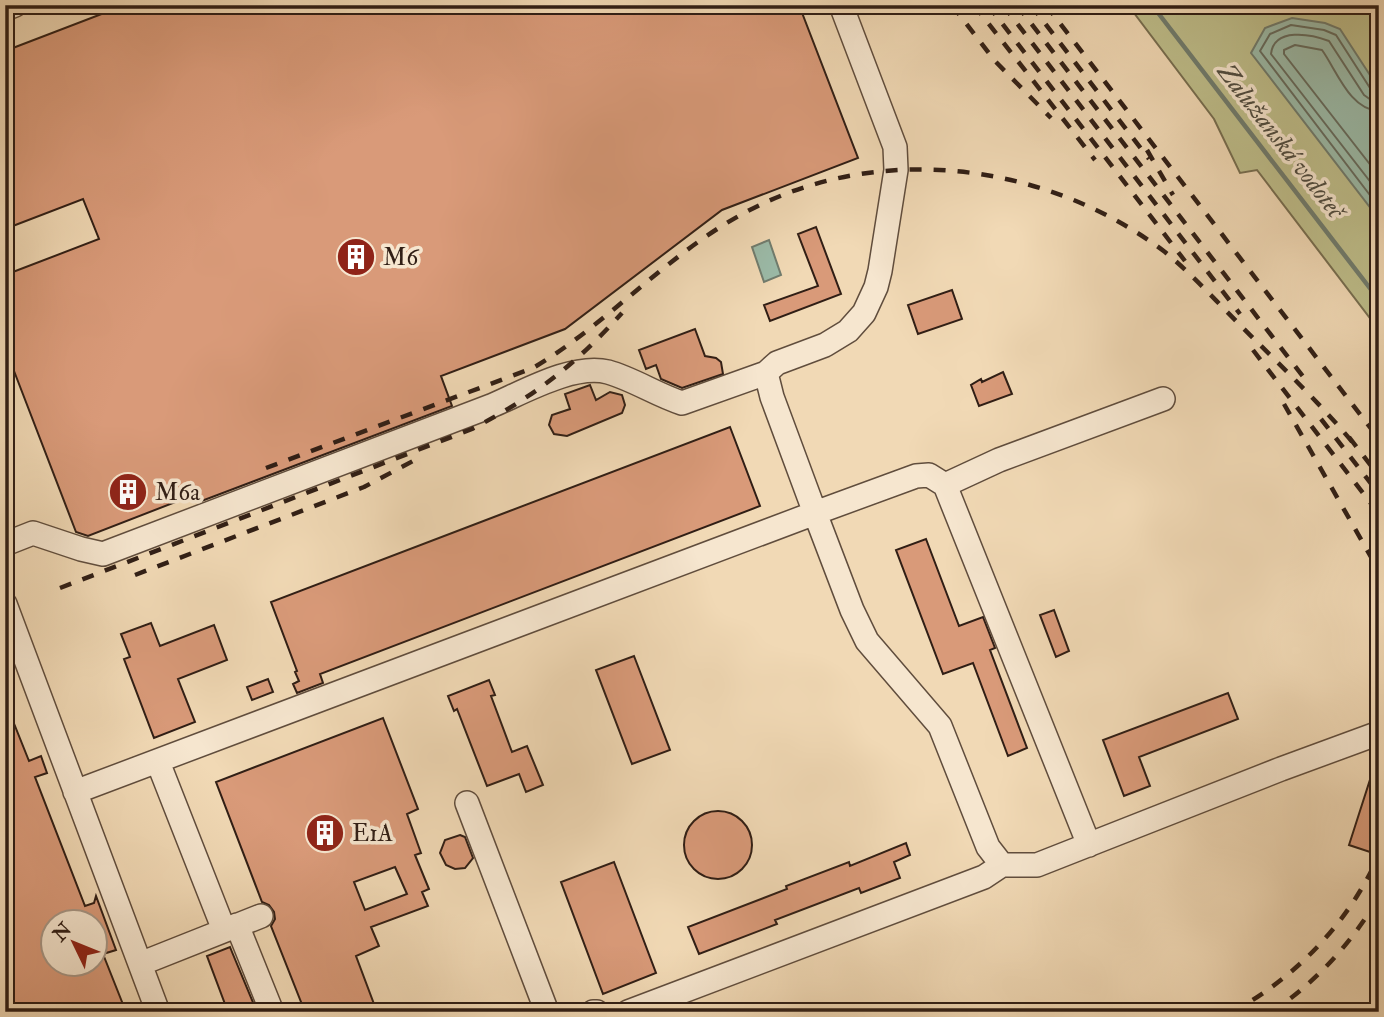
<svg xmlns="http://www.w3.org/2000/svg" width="1384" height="1017" viewBox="0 0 1384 1017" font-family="'IM FELL Double Pica',serif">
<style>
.green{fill:#bebe8b;stroke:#776e50;stroke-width:2}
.water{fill:#9bbba9;stroke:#707c6e;stroke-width:2}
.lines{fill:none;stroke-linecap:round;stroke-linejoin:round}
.shore{stroke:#666c5f;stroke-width:2}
.stream{stroke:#707c6e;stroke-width:4.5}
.building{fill:#d99a79;stroke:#301e15;stroke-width:2;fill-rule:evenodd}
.minor-casing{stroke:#604d3d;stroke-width:26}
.minor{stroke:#f6e6cf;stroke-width:23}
.rail{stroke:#301e15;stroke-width:4.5;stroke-dasharray:12 12;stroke-linecap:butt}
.labels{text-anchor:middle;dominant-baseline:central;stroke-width:7;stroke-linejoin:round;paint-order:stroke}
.poi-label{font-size:24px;fill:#301e15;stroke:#f6e6cf;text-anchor:start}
.water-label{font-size:26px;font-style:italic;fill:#504d41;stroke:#f6e6cf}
</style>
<rect width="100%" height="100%" fill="#f1d9b5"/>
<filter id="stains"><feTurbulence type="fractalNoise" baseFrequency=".00286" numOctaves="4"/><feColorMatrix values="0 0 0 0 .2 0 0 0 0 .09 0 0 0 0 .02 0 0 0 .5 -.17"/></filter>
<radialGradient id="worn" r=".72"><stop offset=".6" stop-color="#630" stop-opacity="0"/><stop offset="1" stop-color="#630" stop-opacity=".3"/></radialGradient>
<path class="green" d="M 1128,5 L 1379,5 L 1379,330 L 1257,170 L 1240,173 L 1214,119 Z"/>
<path class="water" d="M 1292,18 L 1325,23 L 1340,29 L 1379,89 L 1379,219 L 1251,53 L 1265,28 Z
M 769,240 L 781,275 L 764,282 L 752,247 Z"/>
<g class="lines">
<path class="shore" d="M 1379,92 L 1370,88 L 1336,35 L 1324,30 L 1291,25 L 1270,34 L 1260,51 L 1379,207
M 1379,101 L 1371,100 L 1364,95 L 1329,41 C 1311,34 1274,27 1271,54 L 1379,193
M 1379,111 C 1350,110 1337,71 1322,50 L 1295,45 L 1284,50 L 1284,54 L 1379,176"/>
<path class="stream" d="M 1152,5 L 1379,300"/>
</g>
<path class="building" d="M 125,5 L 799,5 L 858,158 L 722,210 L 565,329 L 441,376 L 452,406 L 199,502 L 196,494 L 88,536 L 76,532 L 14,371 L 5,375 L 5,275 L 99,239 L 83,199 L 5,229 L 5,51 Z
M 816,227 L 841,294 L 770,321 L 764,305 L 818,286 L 798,234 Z
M 952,290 L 962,319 L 918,334 L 908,305 Z
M 695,329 L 705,356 L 716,358 L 721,362 L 723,374 L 682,388 L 661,379 L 656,365 L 646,369 L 639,350 Z
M 1003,372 L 1012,394 L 979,406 L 971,385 L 981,379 L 982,382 Z
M 590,385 L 596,400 L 610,392 L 622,395 L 625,405 L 622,413 L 567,436 L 554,434 L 549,425 L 552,415 L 570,409 L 565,394 Z
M 730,427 L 760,506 L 320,674 L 323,683 L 297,693 L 293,684 L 299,681 L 295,672 L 297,671 L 271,602 Z
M 926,539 L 959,626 L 983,617 L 995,648 L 990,650 L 1027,748 L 1008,756 L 973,663 L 943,674 L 896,550 Z
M 1054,610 L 1069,651 L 1056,657 L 1040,615 Z
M 151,623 L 160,646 L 214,625 L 227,660 L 178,679 L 195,722 L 154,738 L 124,659 L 130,657 L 121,634 Z
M 634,656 L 670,750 L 632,764 L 596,670 Z
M 268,679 L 273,692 L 252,700 L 247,687 Z
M 489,680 L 495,695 L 491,696 L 512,752 L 527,746 L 543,785 L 526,792 L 519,774 L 487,786 L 457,709 L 454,711 L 448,696 Z
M 1228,693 L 1238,719 L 1139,757 L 1150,786 L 1124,796 L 1103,740 Z
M 5,701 L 29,761 L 41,756 L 47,773 L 35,777 L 85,906 L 94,903 L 96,896 L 116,950 L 103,954 L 126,1012 L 5,1012 ZM 52,922 L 94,922 L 94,964 L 52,964 Z
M 383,718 L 418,809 L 407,814 L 421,853 L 415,855 L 429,889 L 422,892 L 428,906 L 371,927 L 379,946 L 356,956 L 377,1012 L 305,1012 L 271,926 L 275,919 L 274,912 L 269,905 L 262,902 L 216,782 ZM 395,867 L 407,894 L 365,910 L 354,882 Z
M 1376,761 L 1379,761 L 1379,825 L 1370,852 L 1349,845 Z
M684 845a34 34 0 1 1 68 0a34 34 0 1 1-68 0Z
M 460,835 L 465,837 L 473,858 L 465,868 L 455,869 L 446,865 L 440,853 L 445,840 Z
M 906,843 L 910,855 L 894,862 L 900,878 L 861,893 L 859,888 L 775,920 L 777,924 L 699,954 L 688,927 L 787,889 L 786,886 L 849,862 L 850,866 Z
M 614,862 L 656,973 L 603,994 L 561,882 Z
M 230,947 L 232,952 L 257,1012 L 228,1012 L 207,956 Z"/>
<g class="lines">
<g class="minor-casing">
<path id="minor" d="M 5,9 L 15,5
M 766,373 L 772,397 L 815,513 L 916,476 L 929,475 L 945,485 L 1089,845
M 945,485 L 999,460 L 1163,399
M 5,544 L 33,533 L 81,549 L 103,554 L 491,406 C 522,393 573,363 608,372 C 633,379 657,395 682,403 L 766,373 L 777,363 L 825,345 L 848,331 L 864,313 L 876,287 L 880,271 L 896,170 L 895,147 L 841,5
M 5,604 L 158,1012
M 158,762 L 224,930
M 75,792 L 815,513 L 852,610 L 867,641 L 940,726 L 988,847 L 1002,865
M 467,803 L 547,1012
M 237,925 L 272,1012
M 140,964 L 261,916
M 593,1012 L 597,1012
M 628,1012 L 984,877 L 1002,865 L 1037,865 L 1281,769 L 1379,733"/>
</g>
<use href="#minor" class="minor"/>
<path class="rail" d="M 952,5 L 995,61 L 1051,118
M 974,5 L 1095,160
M 988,5 L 1185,261
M 1003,5 L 1240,314
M 1017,5 L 1305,379
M 1031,5 L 1149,159
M 1046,5 L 1379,439
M 1147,150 L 1173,195
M 1253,350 L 1379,514
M 1284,404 L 1379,571
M 1321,419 L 1379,494
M 1349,437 L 1379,476
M 266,468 L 533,368 C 609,323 667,254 746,212 C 879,141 1046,162 1165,252 C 1192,274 1216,301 1241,326 C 1279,364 1319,402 1354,444
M 135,575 L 364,487 L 413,461
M 60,588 L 472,429 C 535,396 575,365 622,313
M 1232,1012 C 1297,977 1349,922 1379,855
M 1271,1012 C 1316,983 1352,942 1379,897"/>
</g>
<defs>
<g id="building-disc" transform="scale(2.0125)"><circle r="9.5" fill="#8f2418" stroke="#f6e6cf"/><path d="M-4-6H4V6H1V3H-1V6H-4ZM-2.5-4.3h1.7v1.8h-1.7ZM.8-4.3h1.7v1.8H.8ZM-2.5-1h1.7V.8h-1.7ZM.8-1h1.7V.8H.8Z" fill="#fff"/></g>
</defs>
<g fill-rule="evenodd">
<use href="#building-disc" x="356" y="257"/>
<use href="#building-disc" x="128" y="492"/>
<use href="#building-disc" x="325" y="833"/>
</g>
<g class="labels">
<g class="poi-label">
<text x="383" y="257">M6</text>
<text x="155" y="492">M6a</text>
<text x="352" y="833">E1A</text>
</g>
<g class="water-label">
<text transform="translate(1281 141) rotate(52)">Zalužanská vodoteč</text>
</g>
</g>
<rect width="1384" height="1017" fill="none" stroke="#f1d9b5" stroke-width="28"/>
<rect x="7" y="7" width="1370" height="1003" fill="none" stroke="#301e15" stroke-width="3.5"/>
<rect x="14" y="14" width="1356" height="989" fill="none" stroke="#301e15" stroke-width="2"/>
<g transform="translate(74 943) rotate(313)"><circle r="33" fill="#f6e6cf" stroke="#a79685" stroke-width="2"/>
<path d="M0-5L12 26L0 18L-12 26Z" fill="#8f2418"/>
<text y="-10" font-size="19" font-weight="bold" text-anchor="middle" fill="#301e15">N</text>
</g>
<rect width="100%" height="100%" filter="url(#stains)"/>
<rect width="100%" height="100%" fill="url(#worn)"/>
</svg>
